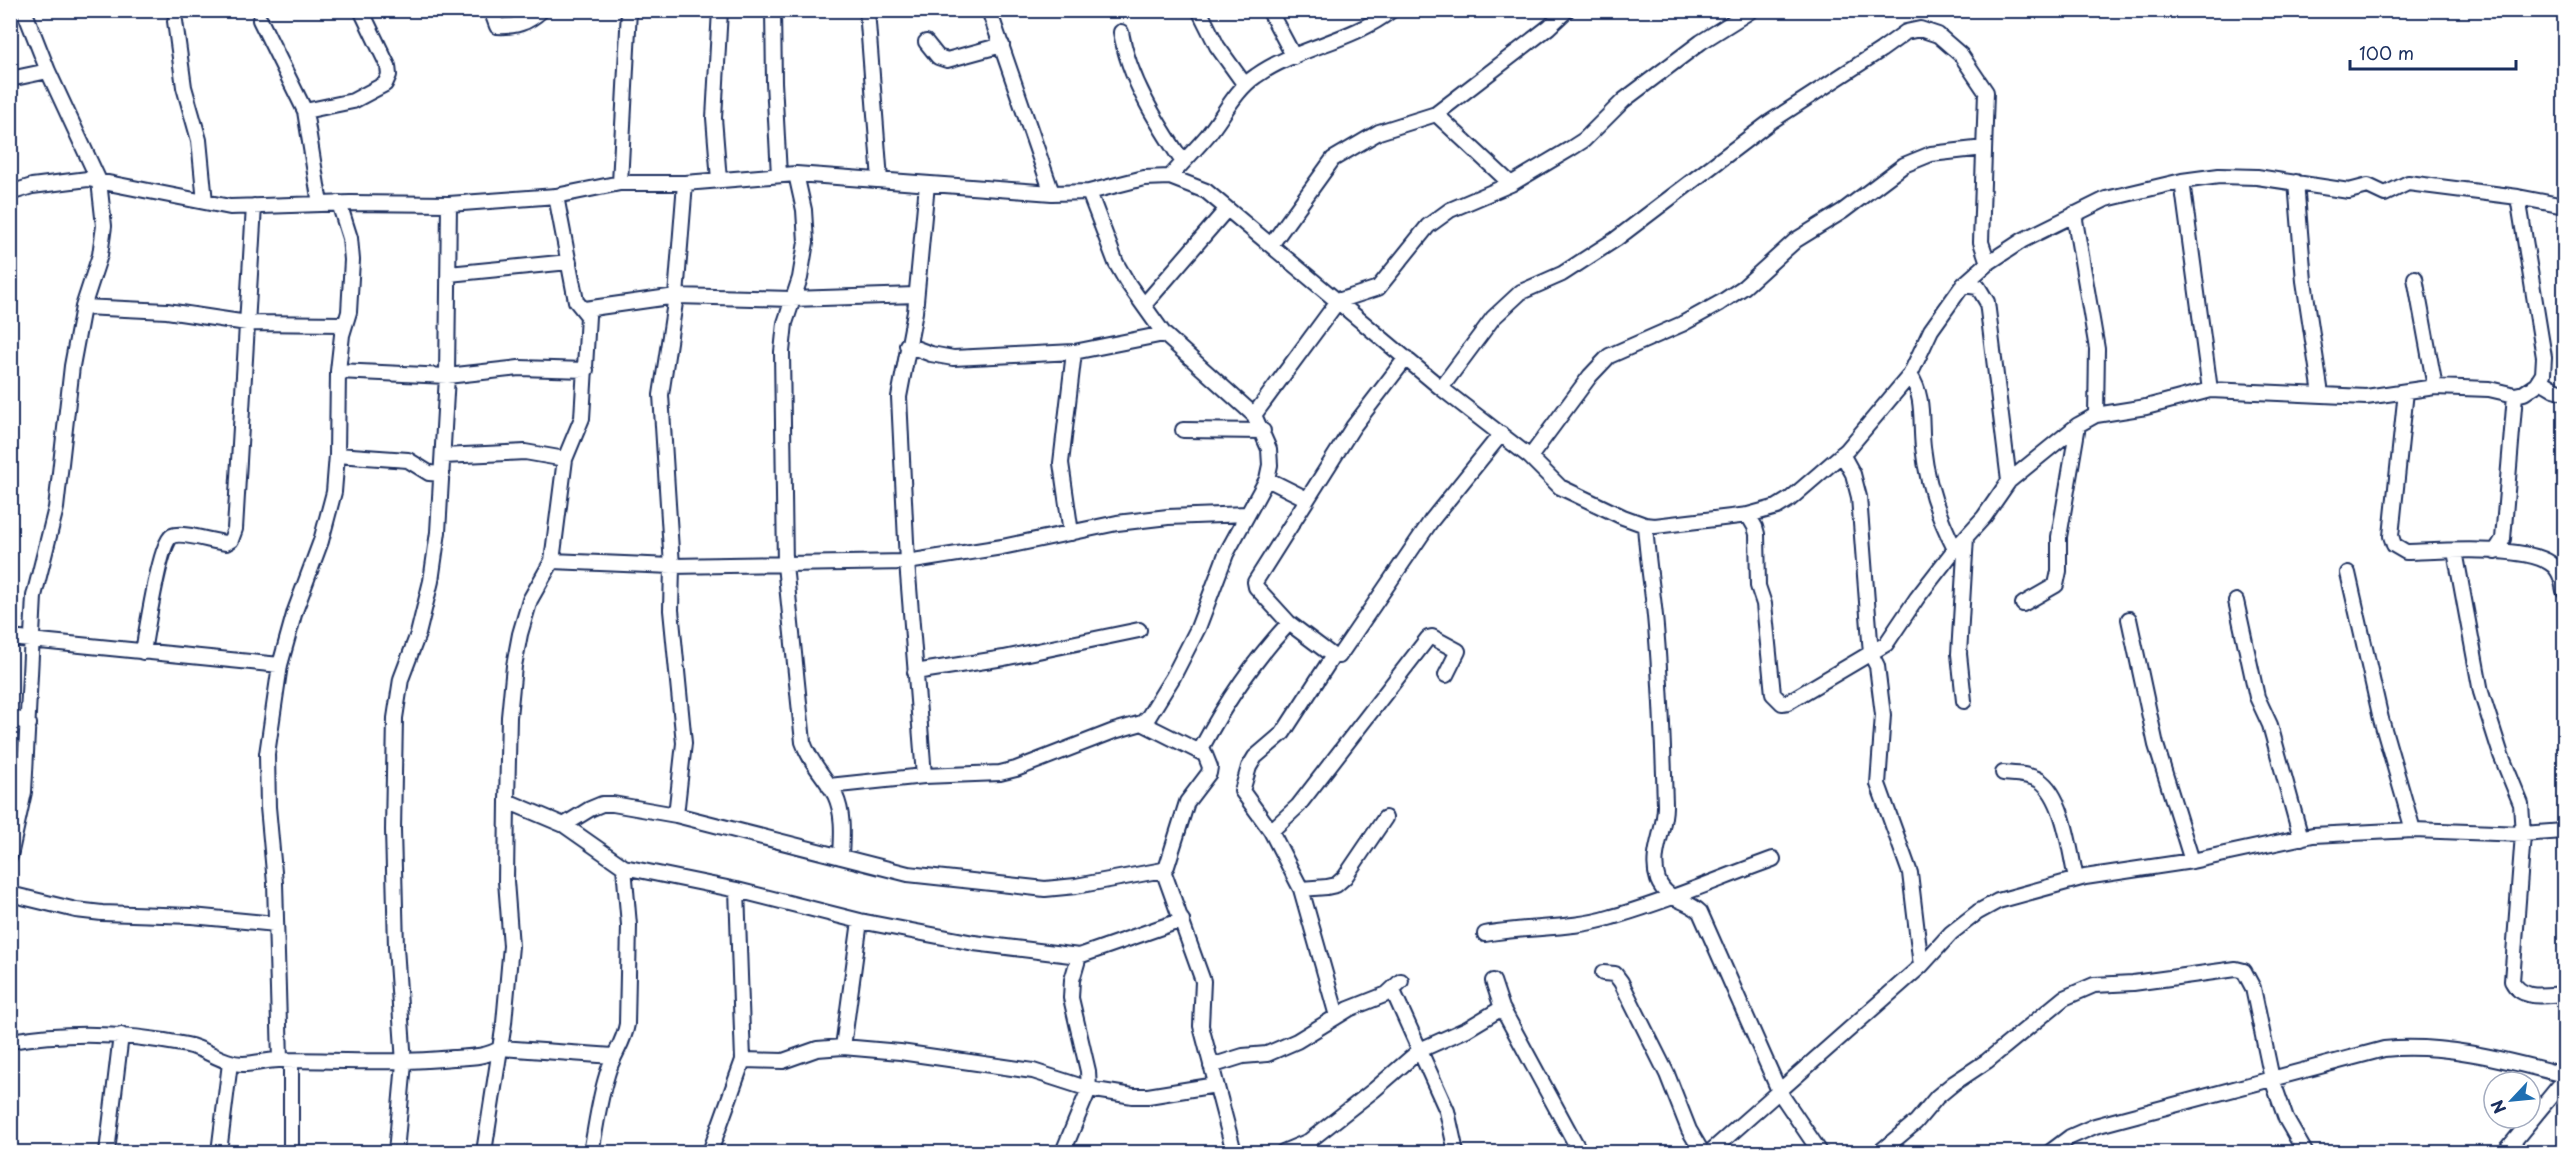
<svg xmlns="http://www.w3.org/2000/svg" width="2575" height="1163" viewBox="0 0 2575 1163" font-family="'Playpen Sans',sans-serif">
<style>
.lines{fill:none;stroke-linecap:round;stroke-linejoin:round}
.street-casing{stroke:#1b2f5e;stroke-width:18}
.street{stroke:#fff;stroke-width:14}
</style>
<rect width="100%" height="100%" fill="#fff"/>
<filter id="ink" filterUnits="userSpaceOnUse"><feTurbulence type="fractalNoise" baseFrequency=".0167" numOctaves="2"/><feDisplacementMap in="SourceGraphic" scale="12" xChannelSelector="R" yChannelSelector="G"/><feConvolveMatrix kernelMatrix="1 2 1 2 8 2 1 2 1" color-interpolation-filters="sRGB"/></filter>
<g filter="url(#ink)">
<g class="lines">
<g class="street-casing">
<path id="street" d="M 491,10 L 497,26 C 515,27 528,23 542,10
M 773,10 L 774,82 L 779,175
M 867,10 L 880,180
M 989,10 L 1052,193
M 1199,10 L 1217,46 L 1245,85
M 1269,10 L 1294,57
M 260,20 L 305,111 L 320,204
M 175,21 L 184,87 L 199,140 L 205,202
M 1121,32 C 1129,79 1157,123 1183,162
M 926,42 L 938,57 L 947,60 L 1002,45
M 10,79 L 48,71
M 305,111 L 353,101 L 385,84 L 389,75 L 388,66 L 361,10
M 1436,114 L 1511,184
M 796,174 L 804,210 L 806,242 L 800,278 L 785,323 L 782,352 L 785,565 L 803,742 C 810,763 825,776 835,795 C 844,814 842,836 841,857
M 1170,177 C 1182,163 1195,150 1207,136 C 1223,117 1235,90 1256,76 C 1297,47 1351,42 1392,10
M 719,180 L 714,118 L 720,10
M 2182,181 L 2210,390
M 2296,182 L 2304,281 L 2321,394
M 620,183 L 629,10
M 685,183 L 676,296 L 661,395 L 672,566 L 671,610 L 684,743 L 676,815 L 908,874 L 1045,889 L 1076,886 L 1163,870 L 1167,866 L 1187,802 L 1209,773 L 1210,767 L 1202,747 C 1226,702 1254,660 1289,623
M 10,193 L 32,186 L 88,179 L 230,207 L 350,203 L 449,204 L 556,196 L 620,183 L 685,183 L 796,174 L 1052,193 L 1089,192 L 1144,178 L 1170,177 L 1206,191 L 1441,388 L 1530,457 L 1560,487 L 1623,517 L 1645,525 L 1655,526 L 1748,515 L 1777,507 L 1790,499 L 1847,450 L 1910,375 L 1931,330 L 1963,285 L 1988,263 L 2023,240 L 2106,199 L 2182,181 L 2219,176 L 2257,177 L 2349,191 L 2368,186 L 2385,194 L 2408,183 L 2518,197 L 2564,206
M 2074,214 L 2097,349 L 2096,415
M 1271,245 L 1333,159 L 1379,132 L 1436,114 L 1549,27 L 1567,10
M 449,274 L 569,262
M 2415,278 L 2435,387
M 1963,285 L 1978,287 L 1987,302 L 2009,481
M 1144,305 L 1226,210
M 83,307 L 167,311 L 247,323 L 344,324
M 585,309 L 676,296 L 792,299 L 916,295
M 907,345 L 931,354 L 953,358 L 1074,352 L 1164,334
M 1406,358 L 1353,427 L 1255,582 L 1256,587 L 1289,623 L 1333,656 L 1339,656 L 1431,521 L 1501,434
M 338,371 L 447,376 L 519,368 L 586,370
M 1910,375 C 1925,397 1920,422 1923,447 C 1927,485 1938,516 1955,549
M 2539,380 L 2554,389 L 2564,392
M 1441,388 L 1493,318 L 1521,292 L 1562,274 L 1616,239 L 1770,122 L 1881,50 L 1906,32 L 1920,29 L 1938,35 L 1961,55 L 1986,92 L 1981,242 L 1988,263
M 2406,391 L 2391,536 L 2394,545 L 2406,552 C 2440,551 2523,545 2550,563 C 2560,569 2562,580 2564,591
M 1254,415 L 1338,301 L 1378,288 L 1428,226 L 1450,210 L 1511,184 L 1570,149 L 1584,140 L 1624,100 L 1701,42 L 1752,10
M 1183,430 L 1263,431
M 1842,454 L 1853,474 L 1859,497 L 1871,654 L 1877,666 L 1883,715 L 1878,784 L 1910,873 L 1921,966
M 337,455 L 408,460 L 429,473 L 442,474
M 443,456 L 525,452 L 565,459
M 1530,457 L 1590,376 L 1609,356 L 1682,324 L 1720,303 L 1744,287 L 1796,240 L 1843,211 L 1904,165 L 1931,154 L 1984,148
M 1267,479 L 1307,499
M 1748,515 L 1755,527 L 1757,534 L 1758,586 L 1764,604 L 1773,694 L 1782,703 L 1788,702 L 1886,644 L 1917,598 L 1955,549 L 1984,517 L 2009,481 L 2078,425 L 2096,415 L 2146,407 L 2210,390 L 2366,397 L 2435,387 L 2489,389 L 2515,395 L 2524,393 L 2536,385 L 2543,374 L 2544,357 L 2518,197
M 1645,525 C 1647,556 1652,586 1655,616 C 1661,678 1663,742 1665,804 C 1666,830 1649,854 1658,880 C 1666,901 1687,899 1700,912 L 1780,1093 L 1820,1152
M 1071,533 L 1061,463 L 1074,352
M 2455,551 L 2481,692 L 2501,755 L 2521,804 L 2523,834 L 2512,981 C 2522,1001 2545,995 2564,994
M 2495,552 L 2503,539 L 2515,395
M 552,561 L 672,566 L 907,562 L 1002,547 L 1117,523 L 1168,517 L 1247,514
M 2348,573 L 2381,719 L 2413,830
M 2236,601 L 2257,697 L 2270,725 L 2301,838
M 2023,604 L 2056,585 L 2059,571 L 2059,537 L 2078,425
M 2129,619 L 2156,745 L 2192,861
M 10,638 L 280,665
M 143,652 C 146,635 160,542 172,536 C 182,531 213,542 226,543 L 231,540 L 235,529 L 254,206
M 1333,656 L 1283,733 L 1255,757 L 1249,767 L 1242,791 L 1271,831 L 1301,889 L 1337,1016
M 915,672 L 1004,658 L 1139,630
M 1964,701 L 1959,654 L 1966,537
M 10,716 L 29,724
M 1142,723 L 1202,753
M 2003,773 C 2015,774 2029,774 2039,780 C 2064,796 2070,852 2076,879
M 924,776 L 907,562 L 899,397 L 915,312 L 927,184
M 829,786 L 924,776 L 1000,773 L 1016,769 L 1114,731 L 1142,723 L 1149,716 L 1173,677 L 1198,628 L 1226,554 L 1267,479 L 1270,465 L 1269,449 L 1254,415 L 1164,334 L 1127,282 L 1116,263 L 1089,192
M 507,801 L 564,825 L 624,867 L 737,890 L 860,921 L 974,943 L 1079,956 L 1182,920
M 564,825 L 590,809 L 602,804 L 613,804 L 676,815
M 1271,831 L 1298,806 L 1428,638 L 1432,637 L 1458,651 L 1446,675
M 10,856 L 24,792 L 34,596 L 56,508 L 72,366 L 83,307 L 100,255 L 104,226 L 99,181 L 48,71 L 24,10
M 1163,870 L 1203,981 L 1201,1026 L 1234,1152
M 1301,889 L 1327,887 L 1336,885 L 1345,877 L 1385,818
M 10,894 L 76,910 L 102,913 L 192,916 L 276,924
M 1485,934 C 1527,926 1571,930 1612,917 C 1667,902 1720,878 1773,859
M 1603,973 L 1615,974 L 1621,982 L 1667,1074 L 1689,1130 L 1702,1152
M 1493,981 L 1502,1008 L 1580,1152
M 1393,991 L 1447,1111 L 1456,1152
M 10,1041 C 70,1031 128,1033 187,1045 C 207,1049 223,1064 243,1064 C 255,1064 267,1060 279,1060 C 339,1060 393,1064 453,1058 C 469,1057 487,1057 501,1048 L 613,1056
M 843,1047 L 860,921
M 280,1060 L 275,883 L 268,807 L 267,754 L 280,665 L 295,611 L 321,541 L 334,492 L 337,455 L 338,371 L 342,335 L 349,312 L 352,260 L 350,238 L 339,203
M 743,1060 L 783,1061 L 817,1049 L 843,1047 L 900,1052 L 1033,1071 L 1089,1089 L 1133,1096 L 1148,1096 L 1216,1085
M 1211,1066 L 1243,1056 L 1267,1054 L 1297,1041 L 1349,1009 L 1387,994 L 1401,981
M 107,1152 L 121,1035
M 219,1152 L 230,1063
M 291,1152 L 291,1061
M 396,1152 L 404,1063 L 396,947 L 393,830 L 395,718 L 401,679 L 418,634 L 431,581 L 438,532 L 447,376 L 449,204
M 484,1152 L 504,1023 L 509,967 L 511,946 L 506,881 L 507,801 L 509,717 L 514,666 L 520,634 L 530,600 L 552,561 L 565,459 L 582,418 L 588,316 L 576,301 L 556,196
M 591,1152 C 596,1127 599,1100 607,1075 C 612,1056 624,1043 627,1024 L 629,925 L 624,867
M 710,1152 L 743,1060 L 737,890
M 1063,1152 L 1089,1089 L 1088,1071 L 1071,998 L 1072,980 L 1079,956
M 1283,1152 L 1309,1141 L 1374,1090 L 1420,1050 L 1467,1029 L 1502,1008
M 1710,1152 L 1921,966 L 1951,933 L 1978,912 L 1998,901 L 2085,877 L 2192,861 L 2313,835 L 2413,830 L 2523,834 L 2564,831
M 1880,1152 L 1916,1122 L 1937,1097 L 1954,1083 L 1987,1061 L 2064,998 L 2094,985 L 2133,983 L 2236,969 L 2244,971 L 2253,988 L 2272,1079 L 2286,1119 L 2305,1152
M 2050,1152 L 2070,1137 L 2095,1126 L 2384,1049 C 2445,1043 2506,1060 2564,1075
M 2505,1152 L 2564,1080"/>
</g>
<use href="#street" class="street"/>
</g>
</g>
<rect width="2575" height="1163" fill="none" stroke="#fff" stroke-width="36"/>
<rect x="18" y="18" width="2539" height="1127" fill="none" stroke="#1b2f5e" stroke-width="2" filter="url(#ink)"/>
<g transform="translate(2512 1100) rotate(244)"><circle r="28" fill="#ffffff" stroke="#a4acbf" stroke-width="1.5"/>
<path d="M0-4.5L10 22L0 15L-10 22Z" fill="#1f6fb2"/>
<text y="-9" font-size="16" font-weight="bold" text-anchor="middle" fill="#1b2f5e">N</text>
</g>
<path d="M2350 60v9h166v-9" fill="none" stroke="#1b2f5e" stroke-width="3"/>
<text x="2359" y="60" font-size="18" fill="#1b2f5e" stroke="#ffffff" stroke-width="4.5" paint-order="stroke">100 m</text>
</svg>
